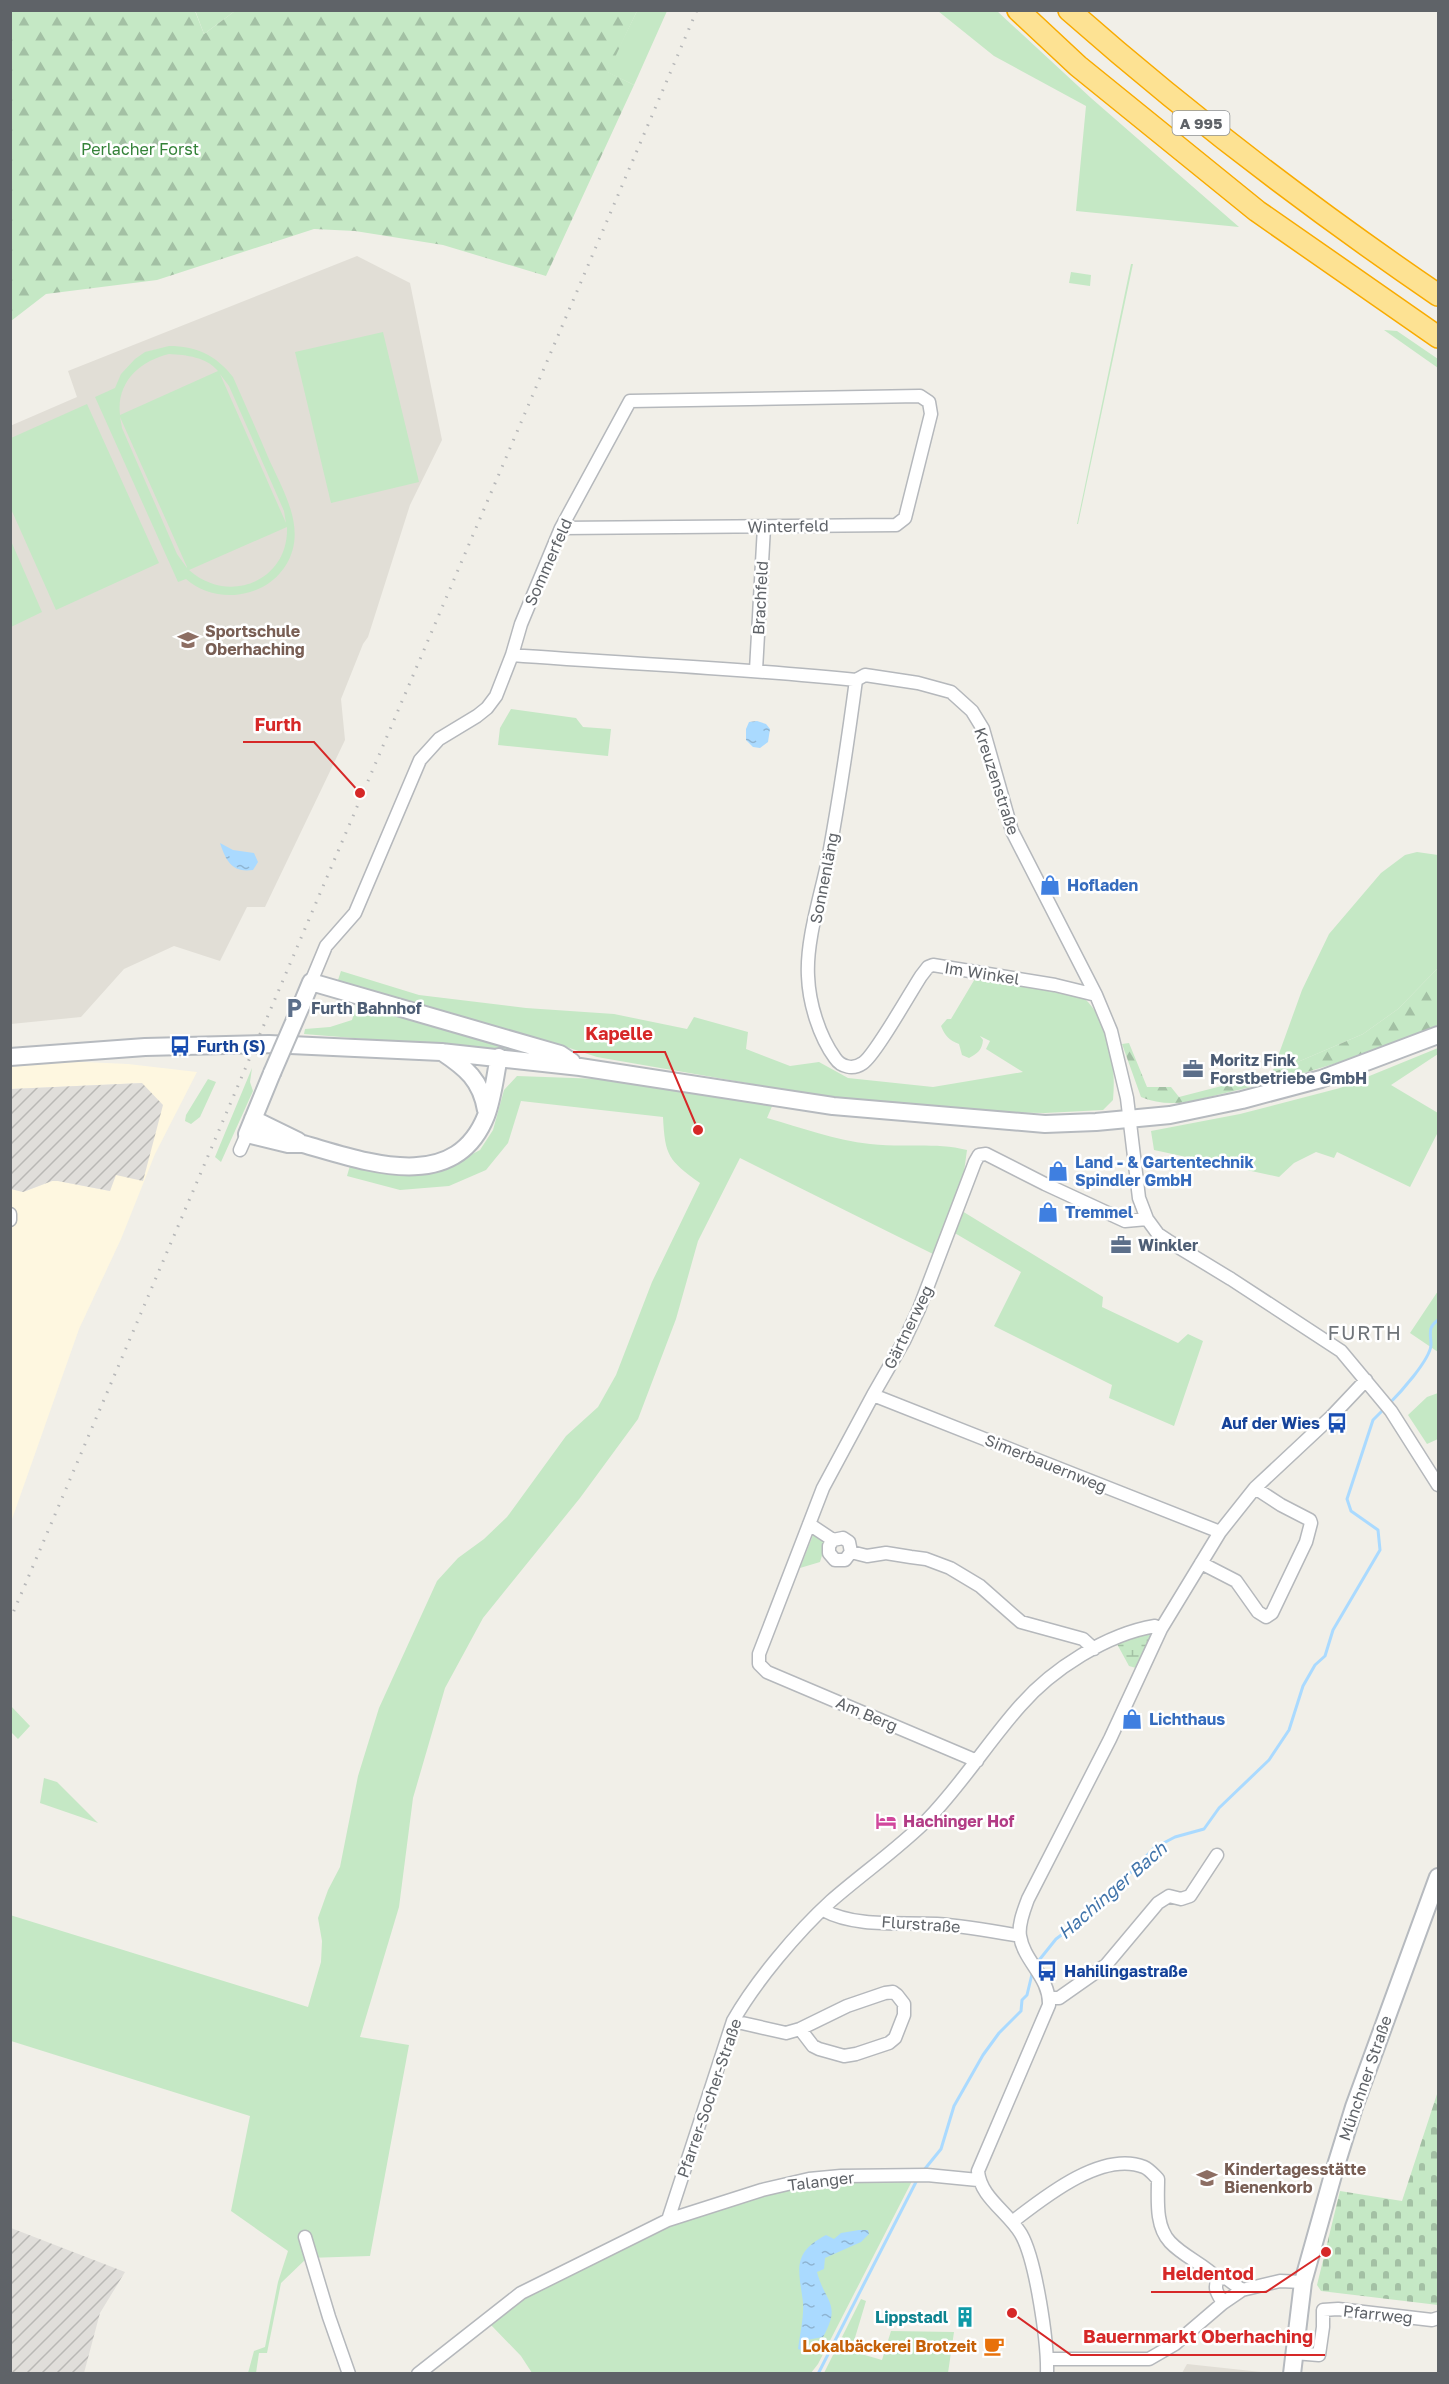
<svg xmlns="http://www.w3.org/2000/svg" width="1449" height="2384" viewBox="0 0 1449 2384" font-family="'Golos Text',sans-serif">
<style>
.commercial{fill:#fef7e0}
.industrial{fill:url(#industrial-furrows)}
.education{fill:#e1ded6}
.green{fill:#c5e8c5;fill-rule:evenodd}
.forest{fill:url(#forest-firs)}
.wetland{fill:url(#wetland-marsh)}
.cemetery{fill:url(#cemetery-stones)}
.water{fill:url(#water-ripples)}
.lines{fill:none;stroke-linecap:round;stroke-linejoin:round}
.stream{stroke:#aadaff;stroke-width:3}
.street-casing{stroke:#b5b8bc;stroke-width:15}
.secondary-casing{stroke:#b6babf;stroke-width:20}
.highway-casing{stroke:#f9ab00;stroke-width:24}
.street{stroke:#fff;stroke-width:12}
.secondary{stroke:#fff;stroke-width:16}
.highway{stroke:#fde293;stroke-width:21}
.rail{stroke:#b6b7b8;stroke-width:3;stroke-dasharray:1.5 8;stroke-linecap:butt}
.secondary-bridge-casing{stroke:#b6babf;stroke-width:20;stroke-linecap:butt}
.secondary-bridge{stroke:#fff;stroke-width:16}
.labels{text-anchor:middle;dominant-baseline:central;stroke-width:5;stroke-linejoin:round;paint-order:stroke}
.shield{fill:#fff;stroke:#8f9295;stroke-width:1.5}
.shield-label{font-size:15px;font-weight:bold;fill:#5f6368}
.park-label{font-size:16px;fill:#348238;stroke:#fff}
.street-label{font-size:16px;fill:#5f6368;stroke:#fff}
.education-label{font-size:16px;font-weight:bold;fill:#785e54;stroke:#fff;text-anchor:start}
.shop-label{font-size:16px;font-weight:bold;fill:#366cbe;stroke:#fff;text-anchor:start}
.service-label{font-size:16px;font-weight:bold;fill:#4e5e75;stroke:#fff;text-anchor:start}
.transit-label{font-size:16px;font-weight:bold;fill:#164399;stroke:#fff;text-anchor:start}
.hotel-label{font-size:16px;font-weight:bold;fill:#b23c85;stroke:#fff;text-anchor:start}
.culture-label{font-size:16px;font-weight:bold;fill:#0d838f;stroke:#fff;text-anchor:end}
.food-label{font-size:16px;font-weight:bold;fill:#c56008;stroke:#fff;text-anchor:end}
.water-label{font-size:18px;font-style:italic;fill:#4174aa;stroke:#fff}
.quarter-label{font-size:20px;letter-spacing:1.5px;fill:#70757a;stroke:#fff}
.leader{fill:none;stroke:#d62828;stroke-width:2}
.callout-dot{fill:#d62828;stroke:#fff;stroke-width:2}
.callout-label{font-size:18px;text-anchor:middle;font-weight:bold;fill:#d62828;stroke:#fff;stroke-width:5;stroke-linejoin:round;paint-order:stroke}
</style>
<defs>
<pattern id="industrial-furrows" width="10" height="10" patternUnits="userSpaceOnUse" patternTransform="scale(1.5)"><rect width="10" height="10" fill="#e0deda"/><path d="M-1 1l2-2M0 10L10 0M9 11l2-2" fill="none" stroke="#b9b8b5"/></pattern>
<pattern id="forest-firs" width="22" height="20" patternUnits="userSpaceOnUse" patternTransform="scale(1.5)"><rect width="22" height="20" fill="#c5e8c5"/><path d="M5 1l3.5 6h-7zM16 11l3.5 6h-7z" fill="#a3c0a4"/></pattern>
<pattern id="wetland-marsh" width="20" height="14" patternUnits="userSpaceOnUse" patternTransform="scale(1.5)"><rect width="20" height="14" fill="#c5e8c5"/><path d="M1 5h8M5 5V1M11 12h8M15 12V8" fill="none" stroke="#a3c0a4"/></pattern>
<pattern id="cemetery-stones" width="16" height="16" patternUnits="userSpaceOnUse" patternTransform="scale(1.5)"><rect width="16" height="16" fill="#c5e8c5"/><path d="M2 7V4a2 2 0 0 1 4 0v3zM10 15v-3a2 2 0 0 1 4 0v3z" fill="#a3c0a4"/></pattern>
<pattern id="water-ripples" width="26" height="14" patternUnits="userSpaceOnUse" patternTransform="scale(1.5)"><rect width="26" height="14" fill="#aadaff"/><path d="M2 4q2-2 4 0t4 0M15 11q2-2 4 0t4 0" fill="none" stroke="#8eb4d2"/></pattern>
</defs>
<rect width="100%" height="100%" fill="#f1efe8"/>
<path class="commercial" d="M 64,1061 L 128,1064 L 197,1072 L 155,1154 L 121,1239 L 79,1329 L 11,1522 L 11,1189 L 23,1192 L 52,1181 L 58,1181 L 110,1191 L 142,1083 L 11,1089 L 11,1067 Z"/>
<path class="industrial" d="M 142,1083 L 163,1105 L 143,1181 L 116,1175 L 110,1191 L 58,1181 L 52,1181 L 23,1192 L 11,1189 L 11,1089 Z
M 11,2228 L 125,2272 L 100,2313 L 84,2373 L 11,2373 Z"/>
<path class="education" d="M 357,256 L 410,283 L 442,440 L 410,505 L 368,637 L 363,644 L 341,699 L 345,740 L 265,907 L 247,907 L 220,961 L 174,946 L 124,969 L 81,1017 L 11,1024 L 10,426 L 77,397 L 68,371 Z
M 1187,2364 L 1261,2372 L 1261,2373 L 1182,2373 Z"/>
<path class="green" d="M 195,10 L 235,11 L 204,34 Z
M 637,11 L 667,11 L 634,85 L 607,72 Z
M 938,11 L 997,11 L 1091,98 L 1239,227 L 1076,211 L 1086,106 L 994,56 Z
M 1131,264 L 1133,264 L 1078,524 L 1077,524 Z
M 1071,272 L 1091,275 L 1090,286 L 1069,283 Z
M 1384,330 L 1397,331 L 1438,359 L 1438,368 Z
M 383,332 L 419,482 L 331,503 L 295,352 Z
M 169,346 C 196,346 216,355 233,377 C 245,404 257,431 268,457 C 283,491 308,529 286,565 C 278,578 265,588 250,592 C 228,599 203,594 186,579 L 178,582 L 95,397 L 115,388 L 121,374 L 135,359 L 145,352 ZM 169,354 C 187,355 206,357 218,371 L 120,415 C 116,382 140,361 169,354 ZM 220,374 L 229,386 L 284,511 L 286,523 ZM 120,417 L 187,567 L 187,568 L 177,554 L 122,428 ZM 287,527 C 289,582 228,605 189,570 Z
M 87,404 L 159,563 L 56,610 L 11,509 L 11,438 Z
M 11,541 L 42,612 L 11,627 L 10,627 Z
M 511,709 L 576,718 L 583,727 L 611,729 L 608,756 L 498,745 L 500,728 Z
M 1417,852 L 1438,855 L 1438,968 L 1398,1009 L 1363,1034 L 1272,1073 L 1302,990 L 1329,934 L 1381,873 L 1405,855 Z
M 341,971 L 419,995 L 526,1008 L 614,1014 L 687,1029 L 694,1017 L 748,1032 L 746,1049 L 790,1066 L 819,1062 L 848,1078 L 933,1087 L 1023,1072 L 986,1049 L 990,1041 L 980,1036 L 983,1040 C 982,1050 978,1053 969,1058 L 962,1055 L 959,1044 C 949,1040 945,1036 941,1026 L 947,1019 L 951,1019 L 976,977 L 1084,998 C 1111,1023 1116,1066 1113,1100 L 1103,1110 L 1045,1113 L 987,1112 L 833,1098 L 597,1057 L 551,1042 L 337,983 Z
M 355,1001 L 537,1053 L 304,1034 L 305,1029 L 330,1027 L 352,1020 L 355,1010 Z
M 1438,1048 L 1438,1054 L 1391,1085 L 1438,1113 L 1438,1132 L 1410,1187 L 1337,1152 L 1334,1158 L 1316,1152 L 1294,1163 L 1279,1177 L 1154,1150 L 1151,1131 L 1240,1114 L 1340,1088 Z
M 252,1068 L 250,1082 L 253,1091 L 221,1162 L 215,1157 Z
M 517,1076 L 601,1079 L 773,1104 L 767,1118 C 802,1128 835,1140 870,1144 C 903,1148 935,1142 967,1150 L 964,1172 L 935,1255 L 740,1158 L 698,1241 L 676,1319 L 638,1419 L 580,1498 L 483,1618 L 445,1688 L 413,1798 L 399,1907 L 360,2037 L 409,2045 L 370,2256 L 307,2258 L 281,2283 L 267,2353 L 259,2353 L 256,2373 L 248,2373 L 254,2351 L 265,2347 L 278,2282 L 288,2251 L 231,2211 L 250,2116 L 11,2041 L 10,1915 L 308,2007 L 321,1962 L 322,1941 L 318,1918 L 328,1890 L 340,1867 L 358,1776 L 379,1708 L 437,1581 L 458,1558 L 484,1539 L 507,1517 L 566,1436 L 598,1407 L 616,1375 L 652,1282 L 700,1183 C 668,1160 665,1156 663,1117 L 521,1101 L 508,1143 L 486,1170 L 449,1186 L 400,1190 L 347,1176 L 351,1162 L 457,1162 L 480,1150 L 493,1130 L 504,1090 Z
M 208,1079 L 216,1082 L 200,1117 L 191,1124 L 185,1121 L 186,1115 Z
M 962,1211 L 1103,1297 L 1102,1307 L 1178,1343 L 1188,1334 L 1203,1341 L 1174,1426 L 1109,1398 L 1112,1385 L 994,1326 L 1021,1272 L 953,1232 Z
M 1438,1291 L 1438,1352 L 1410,1333 Z
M 1438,1393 L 1438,1439 L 1427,1444 L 1408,1415 L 1427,1397 Z
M 813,1535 L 826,1542 L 820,1562 L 800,1568 Z
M 10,1705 L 30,1726 L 18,1739 L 11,1732 Z
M 44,1778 L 57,1782 L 98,1823 L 40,1803 Z
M 845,2179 L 912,2181 L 818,2364 L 811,2373 L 532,2373 L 521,2356 L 491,2325 L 526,2296 L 669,2223 L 788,2187 Z
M 861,2299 L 866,2301 L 851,2351 L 882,2360 L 891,2331 L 954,2332 L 948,2373 L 824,2373 Z"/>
<path class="forest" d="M 11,10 L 195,11 L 204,34 L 235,11 L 637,11 L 608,72 L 634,85 L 546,276 L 443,245 L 355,231 L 314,229 L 157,280 L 46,294 L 11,321 Z
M 1438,968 L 1438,1025 C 1373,1053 1304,1075 1234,1091 C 1214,1095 1193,1103 1172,1103 C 1161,1103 1151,1101 1141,1097 L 1122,1044 L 1129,1043 L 1147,1087 L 1171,1087 L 1179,1097 L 1272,1073 L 1363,1034 L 1398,1009 Z"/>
<path class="wetland" d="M 1149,1632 L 1153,1634 L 1136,1668 L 1129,1666 L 1117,1644 Z"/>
<path class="cemetery" d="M 1438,2091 L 1438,2305 L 1321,2291 L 1317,2285 L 1340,2191 L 1402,2201 Z"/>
<path class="water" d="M 757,721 L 766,724 L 770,729 L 768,742 L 760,748 L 753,747 L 746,740 L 746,729 L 749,722 Z
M 220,843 L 233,850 L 254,853 L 258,862 L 253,870 C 232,873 226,861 220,843 Z
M 859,2230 L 868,2230 L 869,2234 L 861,2242 L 825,2258 L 824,2269 L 817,2272 C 825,2303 842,2303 823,2337 L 807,2340 L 803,2351 L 798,2349 C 800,2334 804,2317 803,2302 C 799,2271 791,2253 826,2235 L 834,2239 L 841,2233 Z"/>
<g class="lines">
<path class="stream" d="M 1388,1405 C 1399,1394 1430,1360 1431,1345 C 1431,1334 1427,1328 1438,1320
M 1036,1964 L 1056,1939 L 1095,1910 L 1154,1848 L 1175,1837 L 1204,1829 L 1219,1808 L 1269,1760 L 1289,1730 L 1303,1686 L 1315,1665 L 1325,1656 L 1333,1630 L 1380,1550 L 1378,1530 L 1351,1511 L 1347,1499 L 1373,1420 L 1384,1409
M 924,2170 L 941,2149 L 954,2106 L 983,2055 L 999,2033 L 1021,2011 L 1022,2000 L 1027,1995 L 1033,1970
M 818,2374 L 917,2180"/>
<g class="street-casing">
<path id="street" d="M 512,655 C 627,664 742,668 856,680 L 865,675 L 918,683 L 951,692 L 972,711 L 983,729 L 1012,831 L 1096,995 L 1111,1031 L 1127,1098 L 1139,1198 L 1147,1219 L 1158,1234 L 1170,1242 L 1231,1279 L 1341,1351 L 1391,1411 L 1438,1485
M 756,670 L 764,527
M 856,680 C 848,740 839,800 828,860 C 821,895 806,940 808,976 C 809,1003 819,1036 835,1058 C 841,1067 853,1070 863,1063 C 875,1055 910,993 921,976 L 928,967 L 933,965 L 1055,985 L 1096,995
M 311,982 L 326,946 L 355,913 L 420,760 L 439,739 L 477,716 L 487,708 L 496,696 L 512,655 L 521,624 L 561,528 L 630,401 L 920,396 L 929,402 L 931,414 L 905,518 L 896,525 L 561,528
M 240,1150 L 247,1134
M 10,1214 L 10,1220
M 873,1395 L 1220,1532
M 809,1524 L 833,1540 L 843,1538 L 849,1542 L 851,1552 L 845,1560 L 835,1560 L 829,1553 L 829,1546 L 833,1540
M 851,1552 L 867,1556 L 886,1553 L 911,1557 L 926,1559 L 950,1568 L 980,1586 L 1021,1622 L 1083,1639 L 1094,1649
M 1201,1563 L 1236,1581 L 1258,1612 L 1266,1617 L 1272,1613 L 1306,1542 L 1311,1523 L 1310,1520 L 1281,1505 L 1255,1488
M 977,1761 L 767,1672 L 759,1664 L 759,1654 L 823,1488 L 873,1395 L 904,1341 L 919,1309 L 975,1162 L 979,1155 L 986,1154 L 1045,1184 L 1125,1221 L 1147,1219
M 823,1910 C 856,1928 901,1922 937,1924 C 965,1926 992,1931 1020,1936
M 1049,1998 L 1059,1998 L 1106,1965 L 1158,1903 L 1169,1896 L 1181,1899 L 1190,1896 L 1217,1855
M 733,2021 L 786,2033 L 800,2029 L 847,2006 L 885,1993 L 893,1992 L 897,1995 L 904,2004 L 904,2015 L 895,2038 L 889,2043 L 856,2054 L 844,2056 L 819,2049 L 813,2046 L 800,2029
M 668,2220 L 733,2021 C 755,1982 797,1932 831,1901 C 863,1873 898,1849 928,1819 C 962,1784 988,1742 1020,1706 C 1052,1669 1107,1634 1155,1626 L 1161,1629
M 1012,2222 C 1043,2198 1102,2150 1144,2167 C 1149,2169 1154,2175 1158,2179 C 1158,2199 1155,2226 1170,2242 C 1184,2257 1204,2264 1218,2279
M 305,2237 L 329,2317 L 349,2374
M 1223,2303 C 1218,2294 1213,2289 1218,2279 L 1226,2278 L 1242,2290
M 1294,2353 L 1319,2355 L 1323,2327 L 1323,2310 L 1338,2309 L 1432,2320 L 1438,2318
M 1048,2359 L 1149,2359 L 1175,2344 L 1223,2303 L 1242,2290 L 1280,2281 L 1303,2282
M 418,2374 L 521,2293 L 668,2220 L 762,2190 L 809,2179 L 841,2176 L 927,2175 L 978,2180
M 1047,2374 C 1048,2343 1036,2260 1021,2234 C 1008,2212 980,2197 978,2171 L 1049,2005 C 1050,1977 1024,1962 1020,1936 C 1018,1924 1024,1910 1028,1899 L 1110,1739 L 1161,1629 L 1220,1532 L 1255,1488 L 1331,1417 L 1366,1380"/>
</g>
<g class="secondary-casing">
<path id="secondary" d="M 301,1006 L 311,982 L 560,1054 L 572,1062
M 442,1052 C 466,1068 481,1080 486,1110
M 10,1057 L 145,1047 L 269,1044 L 441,1052 L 580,1067 L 833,1106 L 1045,1124 L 1096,1122 L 1170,1115 L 1242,1100 L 1321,1079 L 1438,1035
M 272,1073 L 247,1134 L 288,1144 L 303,1144 C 364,1161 454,1196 486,1116 C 493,1098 495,1076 499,1057
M 253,1119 L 298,1141
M 1292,2374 L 1303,2282 L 1333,2175 L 1354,2107 L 1438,1877"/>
</g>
<g class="highway-casing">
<path id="highway" d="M 1018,10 L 1078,66 L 1257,211 L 1438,337
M 1069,10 C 1187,114 1309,207 1438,295"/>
</g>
<use href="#street" class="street"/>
<use href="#secondary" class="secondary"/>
<use href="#highway" class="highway"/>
<path class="rail" d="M 10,1620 L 697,10"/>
<g class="secondary-bridge-casing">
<path id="secondary-bridge" d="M 272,1073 L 301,1006"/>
</g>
<use href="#secondary-bridge" class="secondary-bridge"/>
</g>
<defs>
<g id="school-bare" transform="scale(1.62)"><path d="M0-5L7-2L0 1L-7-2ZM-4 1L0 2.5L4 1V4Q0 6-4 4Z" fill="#8d6e63" stroke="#fff" stroke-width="2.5" paint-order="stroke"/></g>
<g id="shop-bare" transform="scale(1.62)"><path d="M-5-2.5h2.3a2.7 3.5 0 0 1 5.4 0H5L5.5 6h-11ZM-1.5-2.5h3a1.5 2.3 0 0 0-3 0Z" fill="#3f7fe0" stroke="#fff" stroke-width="2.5" paint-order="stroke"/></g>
<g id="parking-bare" transform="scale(1.62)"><path d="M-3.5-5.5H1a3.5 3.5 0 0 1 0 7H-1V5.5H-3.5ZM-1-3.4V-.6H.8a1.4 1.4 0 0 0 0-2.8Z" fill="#5c6f8a" stroke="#fff" stroke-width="2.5" paint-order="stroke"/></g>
<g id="bus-bare" transform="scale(1.62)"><path d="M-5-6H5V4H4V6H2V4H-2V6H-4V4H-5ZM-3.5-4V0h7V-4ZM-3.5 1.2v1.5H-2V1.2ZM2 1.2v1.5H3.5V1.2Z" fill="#1a4fb4" stroke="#fff" stroke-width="2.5" paint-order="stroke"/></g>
<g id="office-bare" transform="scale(1.62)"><path d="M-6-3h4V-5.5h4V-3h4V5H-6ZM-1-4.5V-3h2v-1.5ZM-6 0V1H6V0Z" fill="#5c6f8a" stroke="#fff" stroke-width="2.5" paint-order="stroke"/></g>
<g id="hotel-bare" transform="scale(1.62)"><path d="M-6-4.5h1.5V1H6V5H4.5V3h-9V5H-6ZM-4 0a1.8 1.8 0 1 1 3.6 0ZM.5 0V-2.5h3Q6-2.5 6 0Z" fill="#d1479c" stroke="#fff" stroke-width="2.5" paint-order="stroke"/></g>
<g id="building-bare" transform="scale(1.62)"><path d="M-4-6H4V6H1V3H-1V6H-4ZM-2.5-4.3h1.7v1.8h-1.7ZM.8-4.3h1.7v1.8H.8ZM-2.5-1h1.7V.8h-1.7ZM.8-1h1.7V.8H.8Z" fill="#0f9aa8" stroke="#fff" stroke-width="2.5" paint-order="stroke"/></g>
<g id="cafe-bare" transform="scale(1.62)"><path d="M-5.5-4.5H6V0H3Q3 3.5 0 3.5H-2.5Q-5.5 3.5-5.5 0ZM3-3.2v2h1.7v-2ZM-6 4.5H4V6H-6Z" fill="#e8710a" stroke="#fff" stroke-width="2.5" paint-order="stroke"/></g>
</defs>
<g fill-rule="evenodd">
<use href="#school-bare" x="188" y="640"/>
<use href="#shop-bare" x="1050" y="885"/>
<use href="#parking-bare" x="294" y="1008"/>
<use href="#bus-bare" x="180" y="1046"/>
<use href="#office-bare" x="1193" y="1069"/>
<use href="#shop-bare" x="1058" y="1171"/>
<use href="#shop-bare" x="1048" y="1212"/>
<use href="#office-bare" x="1121" y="1245"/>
<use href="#bus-bare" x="1337" y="1423"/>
<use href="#shop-bare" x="1132" y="1719"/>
<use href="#hotel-bare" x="886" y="1821"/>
<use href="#bus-bare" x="1047" y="1971"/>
<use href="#school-bare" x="1207" y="2178"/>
<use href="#building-bare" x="965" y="2317"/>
<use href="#cafe-bare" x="994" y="2346"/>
</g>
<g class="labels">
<rect class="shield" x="1172.5" y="111" width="57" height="24" rx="4.5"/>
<g class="shield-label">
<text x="1201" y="123">A 995</text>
</g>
<g class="park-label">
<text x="140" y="149">Perlacher Forst</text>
</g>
<g class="street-label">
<text transform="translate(788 526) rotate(-1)">Winterfeld</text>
<text transform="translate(548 562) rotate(-66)">Sommerfeld</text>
<text transform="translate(760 598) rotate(-87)">Brachfeld</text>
<text transform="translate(997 781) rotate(72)">Kreuzenstraße</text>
<text transform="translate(824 878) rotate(-79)">Sonnenläng</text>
<text transform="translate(982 973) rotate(9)">Im Winkel</text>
<text transform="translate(908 1327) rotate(-64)">Gärtnerweg</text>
<text transform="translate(1046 1463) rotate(22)">Simerbauernweg</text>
<text transform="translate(867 1714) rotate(23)">Am Berg</text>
<text transform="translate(921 1924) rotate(4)">Flurstraße</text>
<text transform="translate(1365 2078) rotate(-71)">Münchner Straße</text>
<text transform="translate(709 2098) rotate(-71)">Pfarrer-Socher-Straße</text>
<text transform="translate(821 2181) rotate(-7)">Talanger</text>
<text transform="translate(1378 2314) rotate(6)">Pfarrweg</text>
</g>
<g class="education-label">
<text x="205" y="631">Sportschule<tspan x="205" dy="18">Oberhaching</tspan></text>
<text x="1224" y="2169">Kindertagesstätte<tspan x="1224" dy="18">Bienenkorb</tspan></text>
</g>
<g class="shop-label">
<text x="1067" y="885">Hofladen</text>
<text x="1075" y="1162">Land - &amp; Gartentechnik<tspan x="1075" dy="18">Spindler GmbH</tspan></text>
<text x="1065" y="1212">Tremmel</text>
<text x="1149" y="1719">Lichthaus</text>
</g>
<g class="service-label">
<text x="311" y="1008">Furth Bahnhof</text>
<text x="1210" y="1060">Moritz Fink<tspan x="1210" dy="18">Forstbetriebe GmbH</tspan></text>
<text x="1138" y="1245">Winkler</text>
</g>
<g class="transit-label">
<text x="197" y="1046">Furth (S)</text>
<text x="1320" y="1423" text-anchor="end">Auf der Wies</text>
<text x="1064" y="1971">Hahilingastraße</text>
</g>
<g class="hotel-label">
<text x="903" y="1821">Hachinger Hof</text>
</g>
<g class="culture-label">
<text x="948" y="2317">Lippstadl</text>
</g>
<g class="food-label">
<text x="977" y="2346">Lokalbäckerei Brotzeit</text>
</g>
<g class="water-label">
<text transform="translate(1112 1890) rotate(-41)">Hachinger Bach</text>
</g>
<g class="quarter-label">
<text x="1365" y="1332">FURTH</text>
</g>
</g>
<path class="leader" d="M360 793L314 742H243M698 1130L665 1052H573M1326 2252L1266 2292H1151M1012 2313L1071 2355H1325"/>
<g class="callout-dot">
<circle cx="360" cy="793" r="6"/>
<circle cx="698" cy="1130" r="6"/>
<circle cx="1326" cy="2252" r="6"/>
<circle cx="1012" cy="2313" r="6"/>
</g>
<g class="callout-label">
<text x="278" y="731">Furth</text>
<text x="619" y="1040">Kapelle</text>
<text x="1208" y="2280">Heldentod</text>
<text x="1198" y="2343">Bauernmarkt Oberhaching</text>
</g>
<rect width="1449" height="2384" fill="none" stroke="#5f6368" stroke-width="24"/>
</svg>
